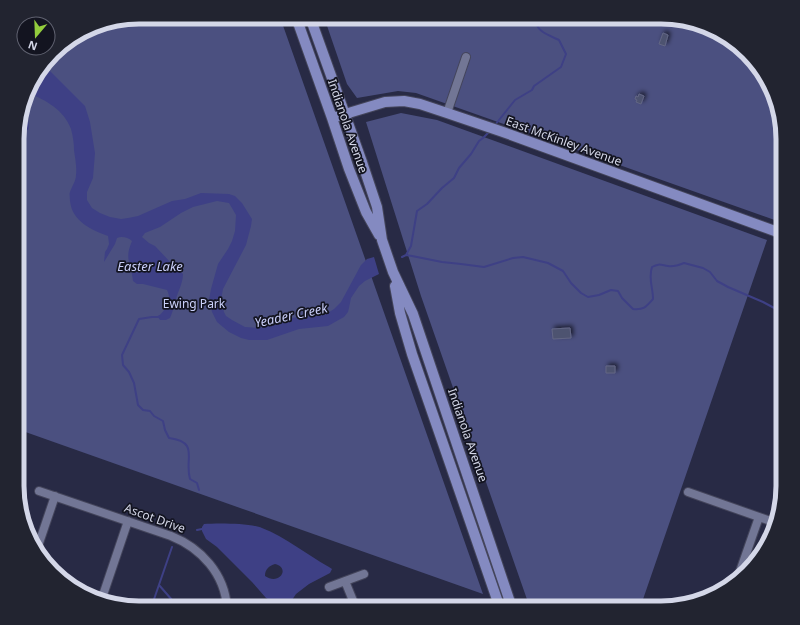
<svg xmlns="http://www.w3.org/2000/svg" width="800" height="625" viewBox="0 0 800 625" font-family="'Noto Sans',sans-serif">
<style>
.green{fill:#4b5080}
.water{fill:#3e4085;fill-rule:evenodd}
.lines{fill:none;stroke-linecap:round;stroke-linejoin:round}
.stream{stroke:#3e4085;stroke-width:2}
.building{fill:#4e526f;stroke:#626684;filter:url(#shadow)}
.minor-casing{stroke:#44455b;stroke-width:10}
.major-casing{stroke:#44455b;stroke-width:12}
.minor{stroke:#727695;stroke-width:8}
.major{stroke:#848ac1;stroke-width:10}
.labels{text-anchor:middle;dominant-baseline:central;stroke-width:3.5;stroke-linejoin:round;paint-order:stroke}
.street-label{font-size:12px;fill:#d4d7e8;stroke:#131420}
.park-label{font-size:12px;fill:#cbd1fa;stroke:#131420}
.water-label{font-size:13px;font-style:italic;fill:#c9cef8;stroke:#131420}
.rim{fill:none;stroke:#d4d7e8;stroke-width:5}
</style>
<defs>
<filter id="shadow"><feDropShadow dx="2.5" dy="-2.5" stdDeviation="2" flood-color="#0009"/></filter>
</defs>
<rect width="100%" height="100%" fill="#282a45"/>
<path class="green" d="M 139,17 L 280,17 L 483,594 L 17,429 L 18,123 L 33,78 L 59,47 L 100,24 Z
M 324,17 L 668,17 L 707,26 L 741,48 L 774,92 L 783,139 L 783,223 L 416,93 L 398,91 L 357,98 L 347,84 Z
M 401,113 L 437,120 L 767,240 L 640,608 L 530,608 L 421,296 L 366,122 Z"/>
<path class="water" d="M 44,65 L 85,106 L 90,122 L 95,153 L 93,178 L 87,192 L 87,200 L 92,208 L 100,213 L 110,217 L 121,219 L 128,218 L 138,216 L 172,201 L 185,199 L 201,193 L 229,194 L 235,196 L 242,203 L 252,219 L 251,226 L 246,245 L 223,289 L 221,300 L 224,312 L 226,316 L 232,320 L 245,327 L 260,328 L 282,320 L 297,317 L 319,316 L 326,314 L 334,309 L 341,302 L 361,265 L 367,259 L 374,257 L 379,274 L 365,281 L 359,286 L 351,298 L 349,308 L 348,312 L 344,317 L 335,322 L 328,326 L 299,329 L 267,340 L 249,340 L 241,338 L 229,332 L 217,322 L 212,312 L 209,300 L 211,289 L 218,264 L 228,249 L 232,241 L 235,231 L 236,215 L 229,203 L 217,201 L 193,207 L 181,213 L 160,227 L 145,233 L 142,237 L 149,243 L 155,246 L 172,264 L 183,274 C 183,283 178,291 176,299 C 174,305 173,312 170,318 L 166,320 L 160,320 L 158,317 C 165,309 173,303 167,290 L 143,284 L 137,284 L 133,281 C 131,263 124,259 132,241 C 128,237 121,236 117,238 L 115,244 L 104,262 L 105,252 L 107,249 L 109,244 L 108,236 C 91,230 72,221 70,201 C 70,198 69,194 70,192 C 72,186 76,181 76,175 C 77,167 75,158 74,150 C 74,144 73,136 71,129 C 64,110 46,100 28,93 L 33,78 Z
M 22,112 C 26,117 31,123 28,130 L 18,132 L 18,123 Z
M 204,524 C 217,523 251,523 262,528 C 286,537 307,555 329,567 L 332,569 L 330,573 L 309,584 L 296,594 L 292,600 L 281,604 L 277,604 L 266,598 L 252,582 L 217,547 L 206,539 L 202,531 L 202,527 ZM 275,564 C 291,568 279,586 265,576 C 265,569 269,566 275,564 Z"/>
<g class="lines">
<path class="stream" d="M 495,125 L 515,100 L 532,90 L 534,86 L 561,67 L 566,54 L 559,40 C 548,35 534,31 536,17
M 406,255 L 411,246 L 417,211 L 427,204 L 442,188 L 454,178 L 459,168 L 471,154 L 479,141 L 483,138 L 489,132
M 402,257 L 406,255 L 412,256 L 442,262 L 461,264 L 484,267 L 513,258 L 523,257 L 548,263 L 563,271 L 571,283 L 581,293 L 588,297 L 599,295 L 611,290 L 618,291 L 622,298 L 633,309 C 644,310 646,307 653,299 C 653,287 648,279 652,267 C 659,263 661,265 668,266 C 673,267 679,265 684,263 L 703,268 L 710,272 L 717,281 L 728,287 L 763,302 L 778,310 L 783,321
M 160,316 L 158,317 L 152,317 L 139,319 L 122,355 L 123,365 L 129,372 L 134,383 L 138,405 L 143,410 L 150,411 L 154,416 L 163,421 L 165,430 L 169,438 C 200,442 184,459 190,479 L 197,483 L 199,490
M 197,530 L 202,529
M 159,585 L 179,608
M 151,608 L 172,547"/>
</g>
<path class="building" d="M 663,33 L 668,35 L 665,46 L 659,44 Z
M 639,94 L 644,96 L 641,104 L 636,102 L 637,100 L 635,99 L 636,96 L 638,97 Z
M 570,328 L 571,338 L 553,339 L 552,329 Z
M 606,366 L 615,366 L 615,373 L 606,373 Z"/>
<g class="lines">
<g class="minor-casing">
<path id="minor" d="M 447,113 L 466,57
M 39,491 L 171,536 C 201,548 225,574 227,608
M 688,492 L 776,523
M 37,549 L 55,496
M 738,577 L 759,517
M 345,581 L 356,608
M 329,587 L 364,574
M 101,601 L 128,521"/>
</g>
<g class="major-casing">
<path id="major" d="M 296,17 L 332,118 L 349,169 L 366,212 L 379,235
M 310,17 L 362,162 L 377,207 L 382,240 L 393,272 L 413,314 L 512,608
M 332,118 L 385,102 L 404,101 L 420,104 L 447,113 L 503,132 L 783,234
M 395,286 L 400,313 L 412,354 L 500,608"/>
</g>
<use href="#minor" class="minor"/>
<use href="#major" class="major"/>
</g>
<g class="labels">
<g class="street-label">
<text transform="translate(348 126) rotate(71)">Indianola Avenue</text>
<text transform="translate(564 141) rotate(20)">East McKinley Avenue</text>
<text transform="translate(468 435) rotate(71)">Indianola Avenue</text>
<text transform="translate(155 518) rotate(20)">Ascot Drive</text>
</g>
<g class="park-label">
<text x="194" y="303">Ewing Park</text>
</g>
<g class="water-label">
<text x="150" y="266">Easter Lake</text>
<text transform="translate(291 315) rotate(-12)">Yeader Creek</text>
</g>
</g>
<path d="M0 0H800V625H0ZM139 24H661A115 115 0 0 1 776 139V486A115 115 0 0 1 661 601H139A115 115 0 0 1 24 486V139A115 115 0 0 1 139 24Z" fill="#222430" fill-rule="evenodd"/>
<path class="rim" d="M139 24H661A115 115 0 0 1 776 139V486A115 115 0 0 1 661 601H139A115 115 0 0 1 24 486V139A115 115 0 0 1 139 24Z"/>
<g transform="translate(36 36) rotate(199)"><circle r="19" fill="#131420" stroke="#606270"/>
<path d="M0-3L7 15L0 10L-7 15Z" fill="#93cc3d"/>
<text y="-6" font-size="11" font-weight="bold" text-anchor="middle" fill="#d4d7e8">N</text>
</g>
</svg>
